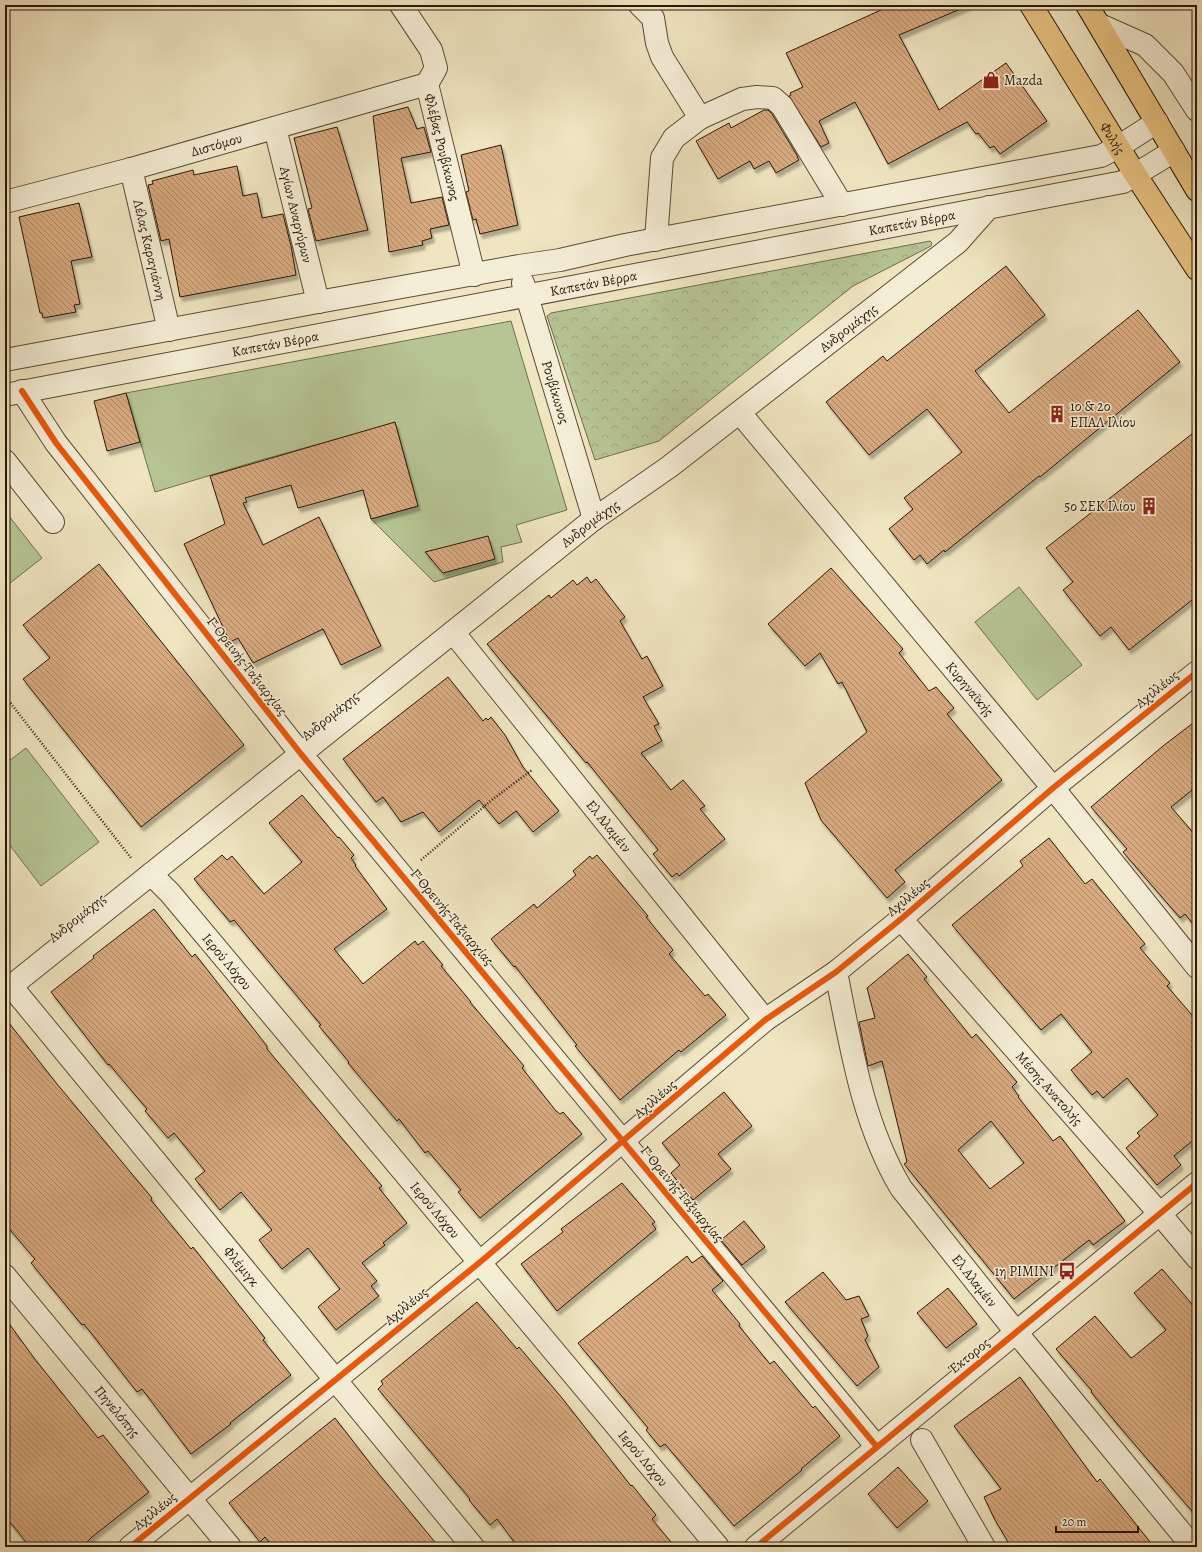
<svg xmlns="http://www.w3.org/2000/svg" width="1202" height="1552" viewBox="0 0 1202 1552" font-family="Alegreya,serif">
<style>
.forest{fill:url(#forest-crowns);stroke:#706e4e}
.garden{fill:#b7c594;stroke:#706e4e}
.building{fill:url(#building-back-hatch);stroke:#2a1807;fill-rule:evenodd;filter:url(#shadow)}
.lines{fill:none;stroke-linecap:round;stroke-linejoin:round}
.minor-casing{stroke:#5b4b36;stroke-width:24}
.major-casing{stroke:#2a1807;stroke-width:24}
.path{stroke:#2a1807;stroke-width:2.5;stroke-dasharray:1 2;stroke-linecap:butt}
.minor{stroke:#f5eed7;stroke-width:22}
.major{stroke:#e8c280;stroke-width:22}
.cycleway-casing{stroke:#f5eed7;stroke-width:8}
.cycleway{stroke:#e8590c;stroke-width:6}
.labels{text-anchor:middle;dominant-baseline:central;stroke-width:3;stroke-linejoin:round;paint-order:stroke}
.poi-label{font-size:14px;fill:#2a1807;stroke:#f5eed7;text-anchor:start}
.street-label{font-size:14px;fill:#2a1807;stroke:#f5eed7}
</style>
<defs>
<pattern id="forest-crowns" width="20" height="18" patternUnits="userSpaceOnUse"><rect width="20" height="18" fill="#b7c594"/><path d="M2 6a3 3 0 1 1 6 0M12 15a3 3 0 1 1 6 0" fill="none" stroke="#9ea87e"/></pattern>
<pattern id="building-back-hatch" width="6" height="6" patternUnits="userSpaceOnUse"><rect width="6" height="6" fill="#d9aa80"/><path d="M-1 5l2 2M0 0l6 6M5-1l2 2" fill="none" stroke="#b08967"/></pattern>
<filter id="shadow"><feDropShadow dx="2.5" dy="4.5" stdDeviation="1" flood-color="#0004"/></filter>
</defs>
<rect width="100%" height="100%" fill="#efe5c1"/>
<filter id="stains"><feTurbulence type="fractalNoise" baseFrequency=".005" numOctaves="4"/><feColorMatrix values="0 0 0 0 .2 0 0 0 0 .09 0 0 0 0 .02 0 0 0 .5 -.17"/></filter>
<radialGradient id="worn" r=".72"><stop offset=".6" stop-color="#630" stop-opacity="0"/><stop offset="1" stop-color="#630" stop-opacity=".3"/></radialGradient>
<path class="forest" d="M 930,241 L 932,243 L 931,246 L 853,286 L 659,441 L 595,460 L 547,316 L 551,313 Z"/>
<path class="garden" d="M 511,321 L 567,510 L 516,525 L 522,542 L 501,547 L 503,562 L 434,582 L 371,519 L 418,506 L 395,423 L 261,460 L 155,492 L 126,393 Z
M 5,511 L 42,558 L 5,587 Z
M 1019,587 L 1082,665 L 1037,700 L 975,622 Z
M 26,748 L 99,842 L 41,886 L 5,839 L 5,764 Z"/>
<path class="building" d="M 892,5 L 970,5 L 899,35 L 939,110 L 1006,63 L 1047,121 L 1000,154 L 994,146 L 990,148 L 978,133 L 976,134 L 967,122 L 888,164 L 855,102 L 819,121 L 829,143 L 821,147 L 789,96 L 791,95 L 790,93 L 803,87 L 786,53 Z
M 408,107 L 417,129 L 424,127 L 431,152 L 401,158 L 411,203 L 442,197 L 449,225 L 430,229 L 432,238 L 422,241 L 423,245 L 389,252 L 373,116 Z
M 764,110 L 768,110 L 772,114 L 798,157 L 797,157 L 799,160 L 776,173 L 769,161 L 754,169 L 750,161 L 718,179 L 696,141 L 729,123 L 731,128 Z
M 337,127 L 368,230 L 316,241 L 308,209 L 312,208 L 294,138 Z
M 501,145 L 518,225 L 480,234 L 476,219 L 473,220 L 466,192 L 469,191 L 461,155 Z
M 237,166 L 243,196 L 257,193 L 262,218 L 283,214 L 291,246 L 296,275 L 180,297 L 169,239 L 161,241 L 148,185 L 153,184 L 152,181 L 193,170 L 194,175 Z
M 79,203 L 92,257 L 71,261 L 80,304 L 74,305 L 76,312 L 43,318 L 42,313 L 40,313 L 19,217 Z
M 1006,266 L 1045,315 L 975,371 L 1009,413 L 1138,310 L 1180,362 L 1040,477 L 1039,476 L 945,552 L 944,550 L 927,564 L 920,555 L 914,560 L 889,529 L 913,509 L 904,498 L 962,452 L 927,409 L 869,455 L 826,402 L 883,356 L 887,361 Z
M 126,393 L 140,442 L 107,451 L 94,401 Z
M 395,422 L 418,506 L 371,519 L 363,490 L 298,508 L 291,485 L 245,498 L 247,502 L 243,503 L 263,545 L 319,517 L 381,646 L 341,665 L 323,629 L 253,663 L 238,638 L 230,642 L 184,544 L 225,524 L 210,476 Z
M 1197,430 L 1197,596 L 1129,650 L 1111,627 L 1100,636 L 1063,590 L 1073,582 L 1046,548 Z
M 488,536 L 495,559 L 443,573 L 425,552 Z
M 99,564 L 244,745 L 141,827 L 23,679 L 50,658 L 23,625 Z
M 831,568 L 903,649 L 899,653 L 929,691 L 936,687 L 954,708 L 947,714 L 1002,780 L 895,870 L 905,882 L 887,898 L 821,820 L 805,783 L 867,732 L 842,682 L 838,684 L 820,653 L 805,666 L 768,624 Z
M 587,577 L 591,583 L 596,579 L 625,617 L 620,621 L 642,659 L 647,656 L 663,686 L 643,697 L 659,724 L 654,726 L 662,741 L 641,753 L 671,790 L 683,780 L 705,806 L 700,809 L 725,839 L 679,876 L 677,873 L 672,877 L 653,854 L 658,850 L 656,847 L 587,762 L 586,763 L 487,644 L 549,595 L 551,598 L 573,580 L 577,585 Z
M 448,677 L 483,721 L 486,718 L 488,720 L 491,717 L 505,735 L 523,767 L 559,811 L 533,832 L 516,811 L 499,824 L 479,800 L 439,832 L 423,812 L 401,822 L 383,797 L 376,802 L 343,759 Z
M 1197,720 L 1197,786 L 1171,807 L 1197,837 L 1197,929 L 1185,914 L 1180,918 L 1123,852 L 1127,849 L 1091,807 L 1163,746 Z
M 302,795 L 338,838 L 339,837 L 354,855 L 351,858 L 356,865 L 355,866 L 387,909 L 334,949 L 363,984 L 415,941 L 418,945 L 423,941 L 443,965 L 441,966 L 471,1002 L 470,1002 L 524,1066 L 522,1068 L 556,1111 L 560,1114 L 563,1112 L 582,1134 L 480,1218 L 458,1192 L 461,1190 L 428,1151 L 425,1153 L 399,1119 L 397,1121 L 348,1063 L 349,1062 L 319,1026 L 321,1025 L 234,920 L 230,922 L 194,879 L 222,855 L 227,860 L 232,856 L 264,894 L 302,862 L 269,823 Z
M 1049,838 L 1085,884 L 1092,879 L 1145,944 L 1140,948 L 1170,983 L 1167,986 L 1197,1021 L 1197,1137 L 1174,1156 L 1181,1165 L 1157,1185 L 1126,1148 L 1140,1136 L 1137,1133 L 1158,1115 L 1127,1078 L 1103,1098 L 1097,1091 L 1092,1095 L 1071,1070 L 1092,1052 L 1061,1014 L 1041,1030 L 952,925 L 1023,866 L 1020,861 Z
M 597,855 L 648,916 L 646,917 L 673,950 L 669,954 L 705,996 L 708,994 L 726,1015 L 681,1052 L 679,1050 L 620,1100 L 575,1046 L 577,1045 L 515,966 L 514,967 L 491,939 L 534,904 L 537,908 L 576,875 L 573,871 L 590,856 L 592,859 Z
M 154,909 L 192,957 L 195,954 L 267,1046 L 267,1049 L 382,1186 L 379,1188 L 407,1223 L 383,1243 L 385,1245 L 362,1263 L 377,1281 L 371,1286 L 379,1296 L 336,1330 L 318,1307 L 340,1289 L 308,1248 L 282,1269 L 259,1240 L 272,1230 L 241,1192 L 220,1210 L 195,1179 L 205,1171 L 174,1133 L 168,1138 L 145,1111 L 147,1109 L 109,1064 L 108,1065 L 51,992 L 94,958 L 93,956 Z
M 908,954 L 927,977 L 924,979 L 972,1038 L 976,1034 L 1017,1082 L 1012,1087 L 1019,1096 L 1018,1097 L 1053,1141 L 1060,1136 L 1125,1221 L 1093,1245 L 1089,1240 L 1014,1299 L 904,1164 L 907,1162 L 882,1061 L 868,1066 L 859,1022 L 875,1018 L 867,988 ZM 991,1121 L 1024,1163 L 990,1189 L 958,1150 Z
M 5,1018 L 57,1084 L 152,1198 L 151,1200 L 191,1249 L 193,1247 L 265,1338 L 263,1340 L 291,1375 L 230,1423 L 231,1424 L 191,1454 L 142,1389 L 137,1392 L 84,1324 L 82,1325 L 31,1263 L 35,1259 L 5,1224 Z
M 724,1092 L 752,1126 L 718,1154 L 731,1169 L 693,1200 L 671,1173 L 680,1165 L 662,1143 Z
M 622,1183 L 655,1222 L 652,1224 L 656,1229 L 557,1311 L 521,1264 L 563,1232 L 561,1229 Z
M 744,1221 L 765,1247 L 742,1265 L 721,1240 Z
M 687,1256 L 692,1263 L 702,1256 L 723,1281 L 712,1290 L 740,1324 L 739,1326 L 770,1364 L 774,1361 L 813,1408 L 815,1406 L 840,1436 L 801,1469 L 802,1470 L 734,1526 L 665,1444 L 660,1447 L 646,1430 L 648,1428 L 578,1343 Z
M 1162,1269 L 1197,1310 L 1197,1517 L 1118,1425 L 1091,1392 L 1092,1391 L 1056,1349 L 1095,1316 L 1131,1358 L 1133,1357 L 1166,1330 L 1134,1293 Z
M 823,1272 L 846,1300 L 859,1296 L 869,1316 L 861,1319 L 868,1336 L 865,1340 L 879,1367 L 857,1386 L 785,1302 Z
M 948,1288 L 977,1324 L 946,1348 L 917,1313 Z
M 477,1302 L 517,1349 L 519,1347 L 562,1398 L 631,1486 L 632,1485 L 656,1515 L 652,1519 L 675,1547 L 518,1547 L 497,1519 L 490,1525 L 469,1500 L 470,1499 L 378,1389 L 383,1384 L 381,1381 Z
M 5,1318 L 34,1358 L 98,1438 L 103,1435 L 149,1492 L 92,1537 L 82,1547 L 30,1547 L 5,1516 Z
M 1020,1377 L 1097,1482 L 1100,1479 L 1154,1547 L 1011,1547 L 995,1520 L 984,1497 L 1001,1489 L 954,1426 Z
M 335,1418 L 373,1467 L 439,1547 L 273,1547 L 265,1537 L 260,1542 L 229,1503 Z
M 898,1467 L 928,1501 L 897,1528 L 868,1494 Z"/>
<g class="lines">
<g class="minor-casing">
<g id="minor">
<path id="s1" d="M 401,5 L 431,50 L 436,68 L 427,84 L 474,275"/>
<path d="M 640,5 L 653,18 L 657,43 L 662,57 L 700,118 L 674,138 L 662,158 L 656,240"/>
<path d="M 1100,25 L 1145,45 L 1173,73 L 1197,110"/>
<path d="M 700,118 L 742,99 L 757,97 L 773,98 L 782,106 L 842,205"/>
<path id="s2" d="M 275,128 L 318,302"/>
<path id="s3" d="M 131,169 L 169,330"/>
<path id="s4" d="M 5,202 L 131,169 L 427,84"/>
<path id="s5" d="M 523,283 L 594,519"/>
<path d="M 5,360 L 318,302 L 519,266 L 560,260 L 625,245 L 1101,156 L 1118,147 L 1157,122"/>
<path d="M 22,391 L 56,443 L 301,754 L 877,1447"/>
<path id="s6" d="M 5,395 L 1123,182 L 1174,151"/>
<path id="s7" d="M 740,413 L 1053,788 L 1197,967"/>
<path d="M 5,461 L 53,522"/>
<path id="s8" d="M 453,632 L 765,1020"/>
<path id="s9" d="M 151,874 L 170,893 L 718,1547"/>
<path id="s10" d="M 901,919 L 1160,1214 L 1197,1258"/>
<path id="s11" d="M 836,972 C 851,1046 862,1122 901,1188 L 1016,1332 L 1193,1547"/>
<path id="s12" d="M 11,986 L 473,1547"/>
<path id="s13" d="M 5,991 L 594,519 L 669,467 L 958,242 L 989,207"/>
<path id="s14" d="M 5,1276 L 230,1547"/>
<path d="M 922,1440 L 984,1547"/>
<path d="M 130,1547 L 479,1263 L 765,1020 L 836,972 L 901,919 L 1053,788 L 1197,672"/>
<path d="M 756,1547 L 1197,1183"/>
</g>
</g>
<g class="major-casing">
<g id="major">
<path id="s15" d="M 1031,5 L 1135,174 L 1197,269"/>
<path d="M 1087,5 L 1197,190"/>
</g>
</g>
<path class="path" d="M 5,696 L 131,858
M 421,860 L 493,799 L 532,770"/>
<use href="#minor" class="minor"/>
<use href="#major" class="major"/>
<g class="cycleway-casing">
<path id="cycleway" d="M 22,391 L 56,443 L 301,754 L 877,1447
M 130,1547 L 479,1263 L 765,1020 L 836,972 L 901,919 L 1053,788 L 1197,672
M 756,1547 L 1197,1183"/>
</g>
<use href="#cycleway" class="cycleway"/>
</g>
<defs>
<g id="shop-bare" transform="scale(1.38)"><path d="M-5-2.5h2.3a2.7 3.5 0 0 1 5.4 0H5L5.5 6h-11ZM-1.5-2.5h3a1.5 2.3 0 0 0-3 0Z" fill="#8f2418" stroke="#f5eed7" stroke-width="2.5" paint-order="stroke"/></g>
<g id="building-bare" transform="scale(1.38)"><path d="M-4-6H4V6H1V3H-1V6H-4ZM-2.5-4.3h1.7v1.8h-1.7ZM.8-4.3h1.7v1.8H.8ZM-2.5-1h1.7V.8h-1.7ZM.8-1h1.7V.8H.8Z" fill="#8f2418" stroke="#f5eed7" stroke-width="2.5" paint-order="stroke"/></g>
<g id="bus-bare" transform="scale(1.38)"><path d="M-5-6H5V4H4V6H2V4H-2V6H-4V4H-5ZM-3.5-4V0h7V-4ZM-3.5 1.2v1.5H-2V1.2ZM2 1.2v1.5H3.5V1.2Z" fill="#8f2418" stroke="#f5eed7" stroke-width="2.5" paint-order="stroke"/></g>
</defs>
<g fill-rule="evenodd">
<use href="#shop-bare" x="991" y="80"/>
<use href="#building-bare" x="1057" y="414"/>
<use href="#building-bare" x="1149" y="506"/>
<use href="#bus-bare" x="1067" y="1271"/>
</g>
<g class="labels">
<g class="poi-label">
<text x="1004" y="80">Mazda</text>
<text x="1070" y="406">1ο &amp; 2ο<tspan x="1070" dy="16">ΕΠΑΛ Ιλίου</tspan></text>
<text x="1136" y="506" text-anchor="end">5ο ΣΕΚ Ιλίου</text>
<text x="1054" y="1271" text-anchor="end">1η ΡΙΜΙΝΙ</text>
</g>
<g class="street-label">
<text stroke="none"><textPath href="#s15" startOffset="156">Φυλής</textPath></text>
<text stroke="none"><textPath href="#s4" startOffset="219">Διστόμου</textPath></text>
<text stroke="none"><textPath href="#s1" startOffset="156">Φλέβας Ρουβίκωνος</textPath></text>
<text stroke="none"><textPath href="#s2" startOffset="89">Αγίων Αναργύρων</textPath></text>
<text stroke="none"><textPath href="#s6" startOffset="923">Καπετάν Βέρρα</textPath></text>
<text stroke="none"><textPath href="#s3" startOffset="83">Λέλας Καραγιάννη</textPath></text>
<text stroke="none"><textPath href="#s6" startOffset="599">Καπετάν Βέρρα</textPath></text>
<text stroke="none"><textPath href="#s13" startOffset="1073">Ανδρομάχης</textPath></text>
<text stroke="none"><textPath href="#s6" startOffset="275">Καπετάν Βέρρα</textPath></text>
<text stroke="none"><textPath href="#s5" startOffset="114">Ρουβίκωνος</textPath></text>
<text stroke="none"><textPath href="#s13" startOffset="749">Ανδρομάχης</textPath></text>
<text transform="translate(247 666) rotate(52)">Γ' Ορεινής Ταξιαρχίας</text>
<text stroke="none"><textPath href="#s7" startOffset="359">Κυρηναϊκής</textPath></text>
<text transform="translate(1157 689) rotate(-39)">Αχιλλέως</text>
<text transform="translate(330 716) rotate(-39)">Ανδρομάχης</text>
<text stroke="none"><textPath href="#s8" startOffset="249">Ελ Αλαμέιν</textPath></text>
<text transform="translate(908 897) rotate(-40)">Αχιλλέως</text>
<text transform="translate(452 917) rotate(50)">Γ' Ορεινής Ταξιαρχίας</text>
<text transform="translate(77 918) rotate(-39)">Ανδρομάχης</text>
<text stroke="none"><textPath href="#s9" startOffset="116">Ιερού Λόχου</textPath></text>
<text stroke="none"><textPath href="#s10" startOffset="225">Μέσης Ανατολής</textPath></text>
<text transform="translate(655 1099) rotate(-41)">Αχιλλέως</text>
<text transform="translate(682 1194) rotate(50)">Γ' Ορεινής Ταξιαρχίας</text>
<text stroke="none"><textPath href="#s9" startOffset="440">Ιερού Λόχου</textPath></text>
<text stroke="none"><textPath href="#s12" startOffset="363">Φλέμιγκ</textPath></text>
<text stroke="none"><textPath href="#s11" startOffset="345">Ελ Αλαμέιν</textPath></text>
<text transform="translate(406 1306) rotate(-39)">Αχιλλέως</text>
<text transform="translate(969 1356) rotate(-39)">Έκτορος</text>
<text stroke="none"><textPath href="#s14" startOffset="176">Πηνελόπης</textPath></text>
<text stroke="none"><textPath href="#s9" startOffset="764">Ιερού Λόχου</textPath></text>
<text transform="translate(155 1511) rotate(-39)">Αχιλλέως</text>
</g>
</g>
<rect width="1202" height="1552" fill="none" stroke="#efe5c1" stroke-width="20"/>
<rect x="6" y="6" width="1190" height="1540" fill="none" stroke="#2a1807" stroke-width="2"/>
<rect x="10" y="10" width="1182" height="1532" fill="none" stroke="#2a1807"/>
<path d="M1056 1526v6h82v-6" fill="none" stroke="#2a1807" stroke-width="2"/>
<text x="1062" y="1526" font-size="12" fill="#2a1807" stroke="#f5eed7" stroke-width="3" paint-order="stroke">20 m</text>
<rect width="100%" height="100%" filter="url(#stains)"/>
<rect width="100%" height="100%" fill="url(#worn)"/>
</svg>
